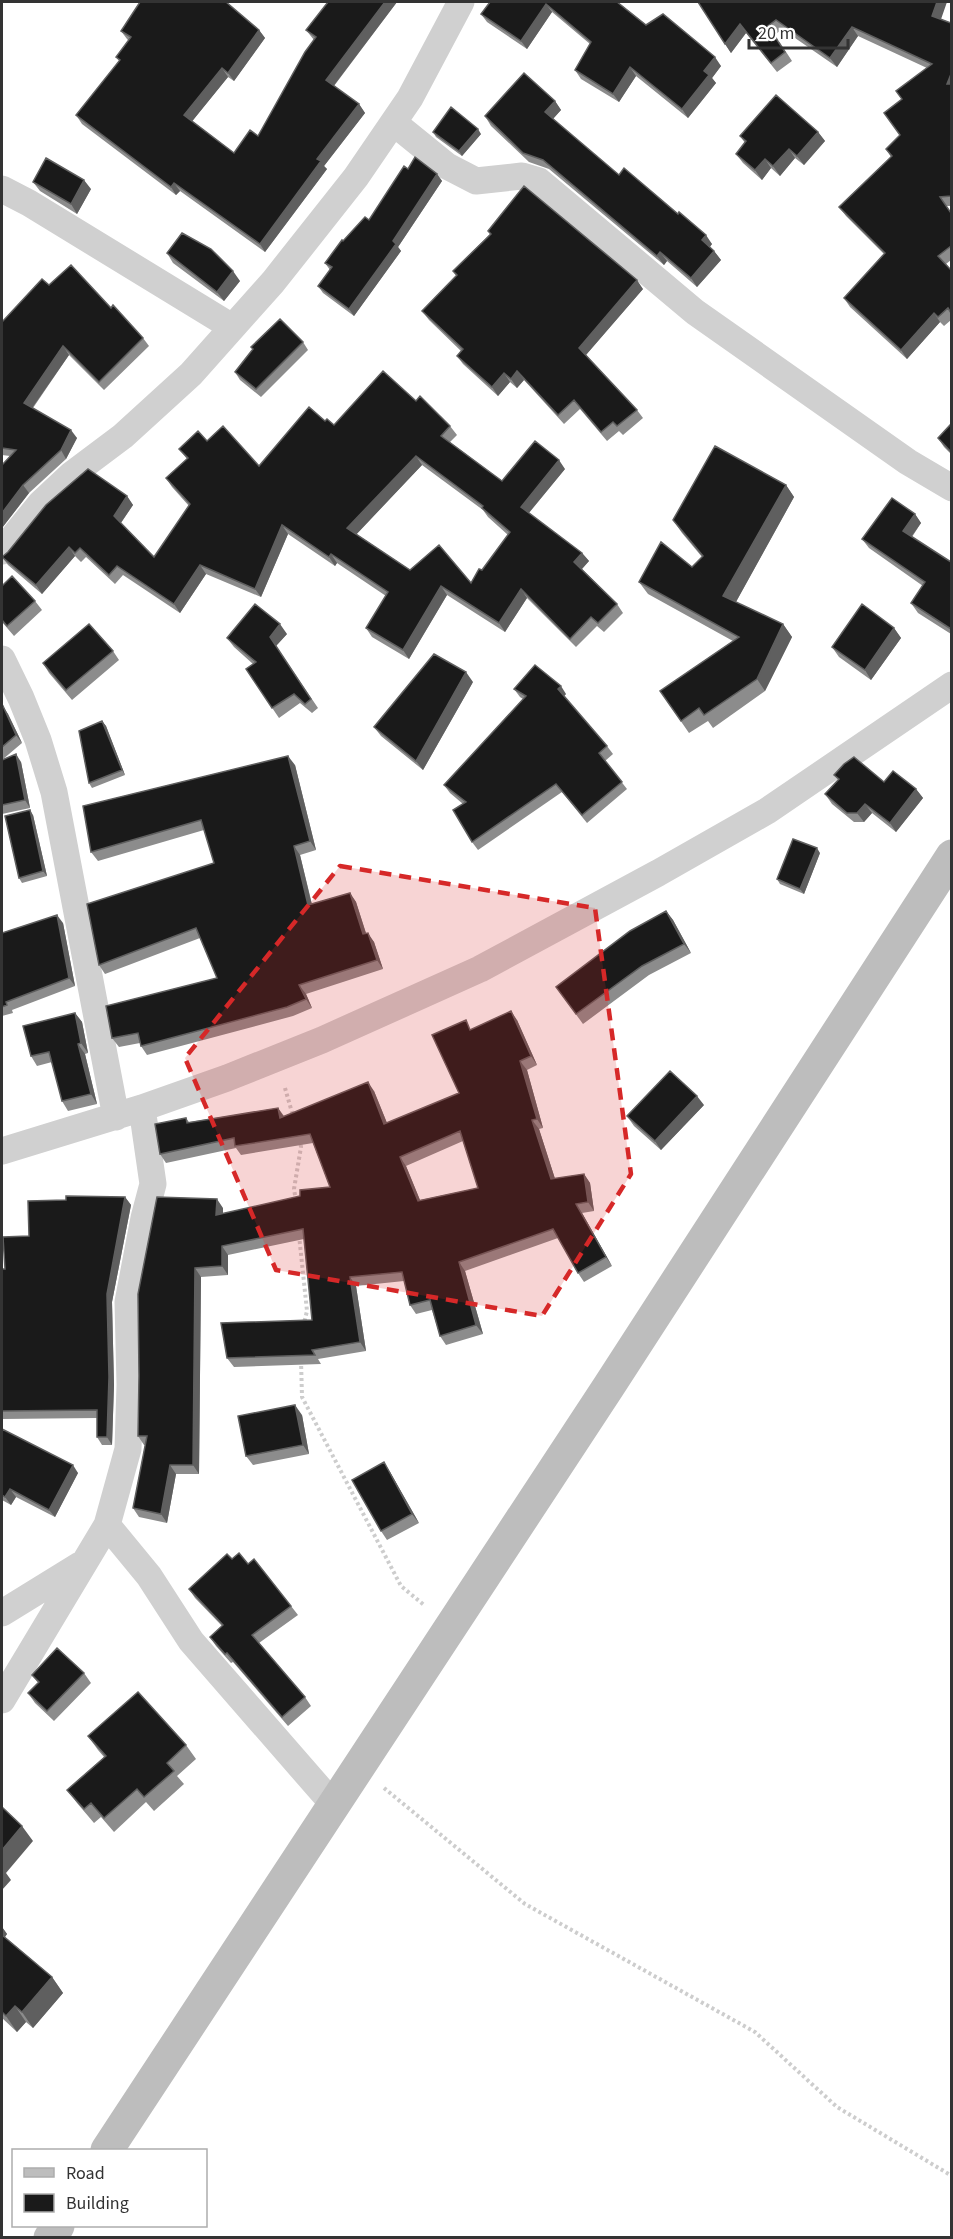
<svg xmlns="http://www.w3.org/2000/svg" width="953" height="2239" viewBox="0 0 953 2239" font-family="'Source Sans 3',sans-serif">
<style>
.lines{fill:none;stroke-linecap:round;stroke-linejoin:round}
.path{stroke:#cdcdcd;stroke-width:4;stroke-dasharray:3 3;stroke-linecap:butt}
.minor{stroke:#d0d0d0;stroke-width:27}
.secondary{stroke:#bdbdbd;stroke-width:33}
.wall{fill:#8c8c8c;fill-rule:evenodd}
.shaded-wall{fill:#5f5f5f}
.building{fill:#1a1a1a;stroke:#5f5f5f;stroke-width:1.5;fill-rule:evenodd}
.marked{fill:#d62828;fill-opacity:0.2;stroke:#d62828;stroke-width:4.5;stroke-dasharray:12 8;stroke-linejoin:round}
</style>
<rect width="100%" height="100%" fill="#fff"/>
<g class="lines">
<path class="path" d="M 285,1088 L 293,1116
M 296,1201 L 294,1189 L 301,1147 L 300,1140
M 299,1235 L 307,1311 L 304,1323
M 301,1360 L 302,1397 L 401,1586 L 424,1605
M 384,1788 L 525,1904 L 755,2032 L 837,2107 L 952,2176"/>
<path class="minor" d="M 394,123 L 447,166 L 476,181 L 522,176 L 539,181 L 695,312 L 908,462 L 952,488
M 2,189 L 29,203 L 232,327
M 2,551 L 41,503 L 71,475 L 123,436 L 191,374 L 273,282 L 356,177 L 410,98 L 461,2
M 2,659 L 21,698 L 38,740 L 54,792 L 116,1117
M 2,1151 L 142,1108 L 227,1078 L 322,1040 L 480,969 L 658,873 L 767,811 L 952,685
M 107,1525 L 149,1576 L 191,1641 L 333,1804
M 2,1613 L 80,1565
M 2,1700 L 107,1525 L 128,1449 L 130,1385 L 128,1302 L 144,1218 L 153,1184 L 142,1108"/>
<path class="secondary" d="M 107,2150 L 609,1386 L 952,856
M 50,2238 L 58,2226"/>
</g>
<path class="wall" d="M 328,2 L 397,2 L 334,86 L 359,104 L 365,113 L 324,166 L 327,169 L 265,252 L 180,191 L 176,195 L 82,124 L 76,115 L 119,61 L 116,57 L 129,41 L 127,39 L 121,31 L 259,30 L 265,38 L 234,81 L 228,77 L 192,121 L 234,153 L 258,136 L 314,40 L 306,30 Z
M 490,2 L 621,2 L 619,3 L 646,25 L 721,66 L 712,78 L 716,83 L 688,118 L 636,76 L 619,102 L 581,79 L 575,70 L 590,44 L 552,12 L 527,49 L 487,22 L 481,14 Z
M 698,2 L 941,19 L 951,23 L 951,206 L 946,206 L 951,213 L 951,260 L 946,264 L 951,270 L 951,320 L 944,326 L 940,322 L 907,359 L 850,307 L 844,298 L 884,254 L 846,216 L 839,207 L 891,157 L 886,149 L 900,136 L 902,100 L 927,68 L 858,36 L 837,67 L 782,29 L 775,35 L 792,61 L 777,72 L 746,33 L 731,53 Z
M 555,101 L 561,110 L 553,119 L 619,175 L 712,244 L 710,247 L 714,251 L 721,260 L 697,287 L 667,261 L 664,265 L 549,169 L 529,162 L 491,126 L 485,116 Z
M 433,132 L 481,134 L 462,156 L 436,137 Z
M 818,132 L 825,141 L 804,165 L 795,158 L 780,176 L 771,168 L 762,180 L 743,163 L 736,154 L 745,143 L 740,136 Z
M 408,169 L 437,174 L 442,181 L 398,247 L 401,251 L 354,316 L 323,293 L 318,286 L 330,270 L 325,263 L 343,241 L 369,220 Z
M 33,182 L 91,189 L 77,214 L 40,191 Z
M 488,231 L 643,289 L 586,355 L 637,410 L 643,418 L 623,435 L 619,431 L 607,441 L 580,409 L 564,424 L 524,380 L 517,388 L 510,382 L 498,396 L 463,364 L 457,356 L 461,351 L 429,320 L 422,311 L 456,276 L 453,271 L 490,234 Z
M 167,253 L 240,281 L 224,301 L 173,263 Z
M 49,285 L 111,308 L 143,338 L 149,346 L 104,390 L 69,355 L 33,408 L 77,438 L 66,459 L 29,493 L 2,528 L 10,456 L 2,455 L 2,322 Z
M 303,342 L 308,350 L 261,397 L 240,380 L 235,372 L 253,350 L 251,347 Z
M 416,401 L 450,426 L 457,435 L 450,442 L 502,481 L 565,469 L 529,513 L 582,553 L 589,561 L 582,569 L 617,604 L 623,613 L 604,632 L 597,626 L 576,647 L 527,598 L 505,632 L 447,595 L 409,659 L 372,637 L 366,628 L 386,596 L 337,563 L 335,566 L 288,534 L 261,597 L 206,574 L 180,613 L 123,575 L 115,584 L 86,557 L 81,562 L 75,556 L 42,594 L 8,565 L 2,557 L 127,496 L 133,505 L 121,523 L 154,557 L 189,506 L 172,487 L 166,478 L 187,459 L 179,449 L 207,441 L 259,466 L 325,421 L 334,425 ZM 422,465 L 483,510 L 488,517 L 508,535 L 482,570 L 471,583 L 410,570 L 356,534 Z
M 951,424 L 951,454 L 944,447 L 938,438 Z
M 786,485 L 794,497 L 736,602 L 783,624 L 792,637 L 765,691 L 713,728 L 708,721 L 689,733 L 660,691 L 733,641 L 648,594 L 639,582 L 692,567 L 702,557 L 682,533 L 673,520 Z
M 915,514 L 921,523 L 912,537 L 951,562 L 951,634 L 918,613 L 911,603 L 923,586 L 869,548 L 862,539 Z
M 2,586 L 35,601 L 42,610 L 14,636 L 2,622 Z
M 894,628 L 901,638 L 871,680 L 839,657 L 832,647 Z
M 287,634 L 276,646 L 318,708 L 312,713 L 300,703 L 279,718 L 246,669 L 253,664 L 234,647 L 227,638 Z
M 113,651 L 119,660 L 72,700 L 49,673 L 43,663 Z
M 473,682 L 423,770 L 381,736 L 374,727 Z
M 514,689 L 566,694 L 564,696 L 607,746 L 613,754 L 605,761 L 627,789 L 587,823 L 562,792 L 478,850 L 472,842 L 463,804 L 450,793 L 444,785 L 523,699 L 520,697 Z
M 2,707 L 8,714 L 22,743 L 2,760 Z
M 102,721 L 106,726 L 125,775 L 92,788 L 89,783 Z
M 2,760 L 21,762 L 30,808 L 2,814 Z
M 295,765 L 316,850 L 300,855 L 312,904 L 350,893 L 356,902 L 366,933 L 374,942 L 383,969 L 306,994 L 312,1008 L 293,1016 L 147,1055 L 141,1046 L 140,1043 L 119,1047 L 112,1038 L 217,978 L 200,938 L 105,974 L 99,965 L 214,863 L 204,830 L 98,861 L 91,852 Z
M 834,775 L 884,782 L 916,789 L 923,798 L 896,832 L 872,813 L 864,822 L 854,822 L 832,804 L 825,794 L 838,780 Z
M 33,815 L 47,876 L 22,883 L 19,878 Z
M 820,853 L 804,894 L 780,884 L 777,879 Z
M 666,911 L 673,920 L 691,953 L 649,975 L 583,1024 L 556,987 Z
M 63,923 L 75,986 L 12,1010 L 13,1013 L 2,1016 L 2,933 Z
M 75,1013 L 82,1022 L 88,1053 L 85,1054 L 97,1104 L 68,1111 L 62,1101 L 52,1062 L 37,1066 L 31,1056 Z
M 517,1020 L 537,1065 L 527,1070 L 543,1128 L 539,1129 L 555,1179 L 584,1174 L 590,1183 L 594,1211 L 582,1213 L 612,1266 L 584,1282 L 578,1273 L 558,1238 L 465,1271 L 483,1334 L 446,1345 L 440,1336 L 432,1310 L 416,1314 L 410,1305 L 404,1281 L 356,1286 L 366,1351 L 318,1359 L 321,1364 L 234,1367 L 227,1358 L 312,1320 L 304,1239 L 228,1255 L 228,1275 L 201,1277 L 199,1474 L 176,1474 L 167,1523 L 139,1517 L 133,1508 L 145,1445 L 144,1445 L 138,1436 L 139,1376 L 223,1208 L 223,1214 L 300,1196 L 330,1187 L 313,1143 L 241,1155 L 236,1148 L 166,1163 L 160,1154 L 186,1118 L 189,1122 L 278,1108 L 284,1116 L 374,1091 L 387,1123 L 459,1093 L 473,1029 ZM 463,1141 L 478,1188 L 420,1200 L 406,1166 Z
M 704,1105 L 661,1150 L 634,1126 L 627,1116 Z
M 125,1197 L 131,1205 L 112,1302 L 114,1385 L 112,1445 L 102,1445 L 97,1437 L 97,1418 L 2,1419 L 2,1269 L 5,1269 L 29,1236 Z
M 302,1415 L 309,1454 L 253,1465 L 246,1456 Z
M 2,1429 L 78,1473 L 55,1517 L 16,1497 L 11,1505 L 2,1500 Z
M 390,1472 L 419,1523 L 387,1540 L 381,1531 Z
M 232,1559 L 248,1564 L 291,1606 L 298,1615 L 259,1643 L 305,1697 L 311,1706 L 288,1726 L 233,1662 L 231,1663 L 216,1646 L 210,1637 L 222,1626 L 195,1598 L 189,1589 Z
M 84,1673 L 91,1683 L 54,1721 L 35,1703 L 28,1693 L 38,1683 L 32,1675 Z
M 88,1736 L 186,1745 L 196,1759 L 177,1776 L 184,1784 L 154,1811 L 146,1802 L 114,1832 L 101,1817 L 94,1823 L 77,1803 L 67,1790 L 104,1757 L 98,1750 Z
M 2,1927 L 7,1934 L 5,1937 L 52,1977 L 63,1993 L 33,2028 L 26,2022 L 17,2032 L 2,2018 Z"/>
<path class="shaded-wall" d="M 385,2 L 397,2 L 332,88 L 326,80 Z
M 937,2 L 947,2 L 939,25 L 932,16 Z
M 546,4 L 552,12 L 527,49 L 521,41 Z
M 740,24 L 746,33 L 731,53 L 725,44 Z
M 852,27 L 858,36 L 837,67 L 830,58 Z
M 259,30 L 265,38 L 234,81 L 228,73 Z
M 715,57 L 721,66 L 712,78 L 716,83 L 688,118 L 682,109 L 704,71 Z
M 630,67 L 636,76 L 619,102 L 613,94 Z
M 222,68 L 228,77 L 190,124 L 184,115 Z
M 951,74 L 951,90 L 947,84 Z
M 555,101 L 561,110 L 551,121 L 545,112 Z
M 359,104 L 365,113 L 324,166 L 327,169 L 265,252 L 260,244 L 317,159 Z
M 478,129 L 481,134 L 462,156 L 459,151 Z
M 818,132 L 825,141 L 804,165 L 797,156 Z
M 789,149 L 795,158 L 780,176 L 773,166 Z
M 765,159 L 771,168 L 762,180 L 755,170 Z
M 437,174 L 442,181 L 398,247 L 401,251 L 354,316 L 349,309 Z
M 84,180 L 91,189 L 77,214 L 71,204 Z
M 174,183 L 180,191 L 176,195 L 171,187 Z
M 706,235 L 712,244 L 708,249 L 702,240 Z
M 714,251 L 721,260 L 697,287 L 691,278 Z
M 660,252 L 667,261 L 664,265 L 657,256 Z
M 233,271 L 240,281 L 224,301 L 217,292 Z
M 637,280 L 643,289 L 585,356 L 579,348 Z
M 934,313 L 940,322 L 907,359 L 901,350 Z
M 63,346 L 69,355 L 30,411 L 24,403 Z
M 517,371 L 524,380 L 517,388 L 511,379 Z
M 504,373 L 510,382 L 498,396 L 492,387 Z
M 71,430 L 77,438 L 66,459 L 61,450 Z
M 416,456 L 422,465 L 354,537 L 347,528 Z
M 559,460 L 565,469 L 527,515 L 521,507 Z
M 23,485 L 29,493 L 2,528 L 2,513 Z
M 786,485 L 794,497 L 732,609 L 723,596 Z
M 127,496 L 133,505 L 120,524 L 114,516 Z
M 915,514 L 921,523 L 909,540 L 903,531 Z
M 282,525 L 288,534 L 261,597 L 255,589 Z
M 69,547 L 75,556 L 42,594 L 36,585 Z
M 582,553 L 589,561 L 580,571 L 574,562 Z
M 331,554 L 337,563 L 335,566 L 329,557 Z
M 200,565 L 206,574 L 180,613 L 174,604 Z
M 441,586 L 447,595 L 409,659 L 403,650 Z
M 521,589 L 527,598 L 505,632 L 499,623 Z
M 280,624 L 287,634 L 276,646 L 318,708 L 270,637 Z
M 783,624 L 792,637 L 765,691 L 757,679 Z
M 894,628 L 901,638 L 871,680 L 865,670 Z
M 466,672 L 473,682 L 423,770 L 416,761 Z
M 561,686 L 566,694 L 564,696 L 558,689 Z
M 3,706 L 8,714 L 22,743 L 16,735 Z
M 102,721 L 106,726 L 125,775 L 122,770 Z
M 16,754 L 21,762 L 30,808 L 25,800 Z
M 288,756 L 295,765 L 316,850 L 310,841 Z
M 916,789 L 923,798 L 896,832 L 890,823 Z
M 865,804 L 872,813 L 864,822 L 857,813 Z
M 30,810 L 33,815 L 47,876 L 43,871 Z
M 294,846 L 300,855 L 314,914 L 308,905 Z
M 817,848 L 820,853 L 804,894 L 800,889 Z
M 350,893 L 356,902 L 369,943 L 363,934 Z
M 666,911 L 673,920 L 691,953 L 684,944 Z
M 57,915 L 63,923 L 75,986 L 69,978 Z
M 368,933 L 374,942 L 383,969 L 377,960 Z
M 299,985 L 306,994 L 312,1008 L 306,999 Z
M 511,1011 L 517,1020 L 537,1065 L 531,1056 Z
M 75,1013 L 82,1022 L 88,1053 L 81,1043 Z
M 78,1044 L 85,1054 L 97,1104 L 91,1094 Z
M 520,1061 L 527,1070 L 543,1128 L 537,1119 Z
M 368,1082 L 374,1091 L 391,1133 L 384,1124 Z
M 697,1096 L 704,1105 L 661,1150 L 655,1141 Z
M 278,1108 L 284,1117 L 280,1118 Z
M 532,1120 L 539,1129 L 558,1188 L 551,1179 Z
M 400,1157 L 406,1166 L 424,1210 L 418,1201 Z
M 584,1174 L 590,1183 L 594,1211 L 588,1202 Z
M 125,1197 L 131,1205 L 112,1302 L 114,1385 L 112,1445 L 107,1437 L 107,1294 Z
M 217,1199 L 223,1208 L 223,1224 L 216,1215 Z
M 576,1204 L 582,1213 L 612,1266 L 606,1257 Z
M 222,1246 L 228,1255 L 228,1275 L 222,1266 Z
M 459,1262 L 465,1271 L 483,1334 L 476,1325 Z
M 195,1268 L 201,1277 L 199,1474 L 193,1465 Z
M 350,1277 L 356,1286 L 366,1351 L 360,1342 Z
M 295,1405 L 302,1415 L 309,1454 L 303,1445 Z
M 384,1462 L 390,1472 L 419,1523 L 412,1514 Z
M 73,1465 L 78,1473 L 55,1517 L 49,1510 Z
M 170,1465 L 176,1474 L 167,1523 L 161,1514 Z
M 10,1489 L 16,1497 L 11,1505 L 5,1497 Z
M 22,1826 L 33,1841 L 6,1873 L 11,1880 L 2,1890 L 2,1850 Z
M 2,1927 L 7,1934 L 2,1941 Z
M 52,1977 L 63,1993 L 33,2028 L 22,2012 Z
M 15,2006 L 26,2022 L 17,2032 L 6,2016 Z"/>
<path class="building" d="M 140,2 L 226,2 L 259,30 L 228,73 L 222,68 L 184,115 L 234,153 L 250,130 L 258,136 L 305,52 L 316,37 L 306,30 L 328,2 L 385,2 L 326,80 L 359,104 L 317,159 L 321,161 L 260,244 L 174,183 L 171,187 L 76,115 L 120,60 L 116,57 L 131,37 L 121,31 Z
M 490,2 L 617,2 L 646,25 L 663,14 L 715,57 L 704,71 L 709,75 L 682,109 L 630,67 L 613,94 L 575,70 L 591,42 L 546,4 L 521,41 L 481,14 Z
M 698,2 L 937,2 L 932,16 L 951,23 L 951,74 L 947,84 L 951,84 L 951,196 L 940,197 L 951,213 L 951,246 L 938,256 L 951,270 L 951,313 L 948,308 L 938,317 L 934,313 L 901,350 L 844,298 L 885,253 L 839,207 L 892,156 L 886,149 L 900,135 L 884,113 L 902,99 L 896,91 L 932,64 L 852,27 L 830,58 L 776,20 L 768,26 L 785,52 L 771,63 L 740,24 L 725,44 Z
M 524,73 L 555,101 L 545,112 L 619,175 L 624,168 L 678,214 L 679,212 L 706,235 L 702,240 L 714,251 L 691,278 L 660,252 L 657,256 L 543,160 L 523,153 L 485,116 Z
M 776,95 L 818,132 L 797,156 L 789,149 L 773,166 L 765,159 L 755,170 L 736,154 L 746,141 L 740,136 Z
M 451,107 L 478,129 L 459,151 L 433,132 Z
M 415,157 L 437,174 L 393,241 L 396,244 L 349,309 L 318,286 L 332,267 L 325,263 L 342,240 L 343,241 L 365,217 L 369,220 L 404,166 L 408,169 Z
M 46,158 L 84,180 L 71,204 L 33,182 Z
M 524,186 L 637,280 L 579,348 L 637,410 L 617,426 L 613,422 L 601,432 L 574,400 L 558,415 L 517,371 L 511,379 L 504,373 L 492,387 L 457,356 L 463,349 L 422,311 L 457,275 L 453,271 L 491,234 L 488,231 Z
M 182,233 L 211,249 L 233,271 L 217,292 L 167,253 Z
M 71,265 L 111,308 L 113,305 L 143,338 L 99,382 L 63,346 L 24,403 L 71,430 L 61,450 L 23,485 L 2,513 L 2,465 L 16,450 L 2,448 L 2,322 L 42,279 L 49,285 Z
M 280,319 L 303,342 L 256,389 L 235,372 L 253,349 L 251,347 Z
M 383,371 L 416,401 L 420,396 L 450,426 L 441,436 L 502,481 L 535,441 L 559,460 L 521,507 L 582,553 L 574,562 L 617,604 L 598,623 L 591,617 L 570,639 L 521,589 L 499,623 L 441,586 L 403,650 L 366,628 L 388,592 L 331,554 L 329,557 L 282,525 L 255,589 L 200,565 L 174,604 L 117,566 L 109,575 L 80,548 L 75,553 L 69,547 L 36,585 L 2,557 L 8,552 L 46,505 L 88,469 L 127,496 L 114,516 L 154,557 L 190,504 L 166,478 L 188,458 L 179,449 L 198,431 L 207,441 L 223,426 L 259,466 L 309,407 L 325,421 L 327,419 L 334,425 ZM 416,456 L 483,506 L 482,508 L 510,532 L 482,570 L 479,569 L 471,583 L 439,545 L 410,570 L 347,528 Z
M 951,424 L 951,452 L 938,438 Z
M 715,446 L 786,485 L 723,596 L 783,624 L 757,679 L 704,715 L 699,708 L 681,721 L 660,691 L 739,637 L 639,582 L 661,542 L 692,567 L 703,556 L 673,520 Z
M 892,498 L 915,514 L 903,531 L 951,562 L 951,629 L 911,603 L 925,582 L 862,539 Z
M 12,576 L 35,601 L 7,626 L 2,620 L 2,586 Z
M 255,604 L 280,624 L 270,637 L 311,699 L 305,704 L 294,694 L 272,708 L 246,669 L 256,662 L 227,638 Z
M 862,604 L 894,628 L 865,670 L 832,647 Z
M 89,624 L 113,651 L 66,690 L 43,663 Z
M 434,654 L 466,672 L 416,761 L 374,727 Z
M 535,665 L 561,686 L 558,689 L 607,746 L 599,753 L 622,782 L 582,815 L 556,784 L 472,842 L 453,810 L 466,802 L 444,785 L 526,696 L 514,689 Z
M 3,706 L 16,735 L 2,747 L 2,707 Z
M 102,721 L 122,770 L 89,783 L 79,731 Z
M 16,754 L 25,800 L 2,805 L 2,760 Z
M 288,756 L 310,841 L 294,846 L 308,905 L 350,893 L 363,934 L 368,933 L 377,960 L 299,985 L 306,999 L 287,1007 L 141,1046 L 138,1033 L 112,1038 L 106,1006 L 217,978 L 196,928 L 99,965 L 87,904 L 214,863 L 201,820 L 91,852 L 83,806 Z
M 854,757 L 884,782 L 893,771 L 916,789 L 890,823 L 865,804 L 857,813 L 847,813 L 825,794 L 839,779 L 834,775 L 844,764 Z
M 30,810 L 43,871 L 19,878 L 5,816 Z
M 793,839 L 817,848 L 800,889 L 777,879 Z
M 666,911 L 684,944 L 642,966 L 576,1014 L 556,987 L 630,931 Z
M 57,915 L 69,978 L 6,1002 L 7,1005 L 2,1007 L 2,933 Z
M 511,1011 L 531,1056 L 520,1061 L 537,1119 L 532,1120 L 551,1179 L 584,1174 L 588,1202 L 576,1204 L 606,1257 L 578,1273 L 553,1229 L 459,1262 L 476,1325 L 440,1336 L 430,1300 L 410,1305 L 402,1272 L 350,1277 L 360,1342 L 312,1350 L 315,1355 L 227,1358 L 221,1323 L 312,1320 L 303,1229 L 222,1246 L 222,1266 L 195,1268 L 193,1465 L 170,1465 L 161,1514 L 133,1508 L 147,1436 L 138,1436 L 139,1376 L 138,1294 L 157,1197 L 217,1199 L 216,1215 L 300,1196 L 300,1190 L 330,1187 L 310,1134 L 235,1146 L 234,1138 L 160,1154 L 155,1124 L 186,1118 L 187,1123 L 278,1108 L 280,1118 L 368,1082 L 384,1124 L 459,1093 L 432,1035 L 466,1020 L 470,1030 ZM 460,1131 L 478,1188 L 418,1201 L 400,1157 Z
M 75,1013 L 81,1043 L 78,1044 L 91,1094 L 62,1101 L 49,1052 L 31,1056 L 23,1026 Z
M 670,1071 L 697,1096 L 655,1141 L 627,1116 Z
M 66,1196 L 125,1197 L 107,1294 L 109,1377 L 107,1437 L 97,1437 L 97,1410 L 2,1411 L 2,1269 L 5,1269 L 3,1237 L 29,1236 L 28,1201 L 66,1200 Z
M 295,1405 L 303,1445 L 246,1456 L 238,1416 Z
M 2,1429 L 73,1465 L 49,1510 L 10,1489 L 5,1497 L 2,1495 Z
M 384,1462 L 412,1514 L 381,1531 L 352,1480 Z
M 239,1553 L 248,1564 L 254,1559 L 291,1606 L 252,1635 L 305,1697 L 282,1717 L 227,1653 L 225,1654 L 210,1637 L 223,1625 L 189,1589 L 227,1554 L 232,1559 Z
M 57,1648 L 84,1673 L 47,1711 L 28,1693 L 39,1682 L 32,1675 Z
M 138,1692 L 186,1745 L 167,1763 L 174,1771 L 144,1797 L 137,1789 L 104,1818 L 91,1803 L 84,1809 L 67,1790 L 106,1756 L 88,1736 Z
M 2,1807 L 22,1826 L 2,1850 Z
M 2,1935 L 52,1977 L 22,2012 L 15,2006 L 6,2016 L 2,2012 Z"/>
<path class="marked" d="M 340,866 L 595,908 L 631,1174 L 542,1316 L 276,1270 L 185,1058 Z"/>
<rect width="953" height="2239" fill="none" stroke="#333333" stroke-width="6"/>
<rect x="12" y="2149" width="195" height="78" fill="#ffffff" stroke="#adadad" stroke-width="1.5"/>
<rect x="24" y="2168" width="30" height="9" fill="#bdbdbd" stroke="#adadad" stroke-width="1.5"/>
<text x="66" y="2179" font-size="18" fill="#333333">Road</text>
<rect x="24" y="2194" width="30" height="18" fill="#1a1a1a" stroke="#adadad" stroke-width="1.5"/>
<text x="66" y="2209" font-size="18" fill="#333333">Building</text>
<path d="M749 39v9h99v-9" fill="none" stroke="#333333" stroke-width="3"/>
<text x="758" y="39" font-size="18" fill="#333333" stroke="#ffffff" stroke-width="4.5" paint-order="stroke">20 m</text>
</svg>
